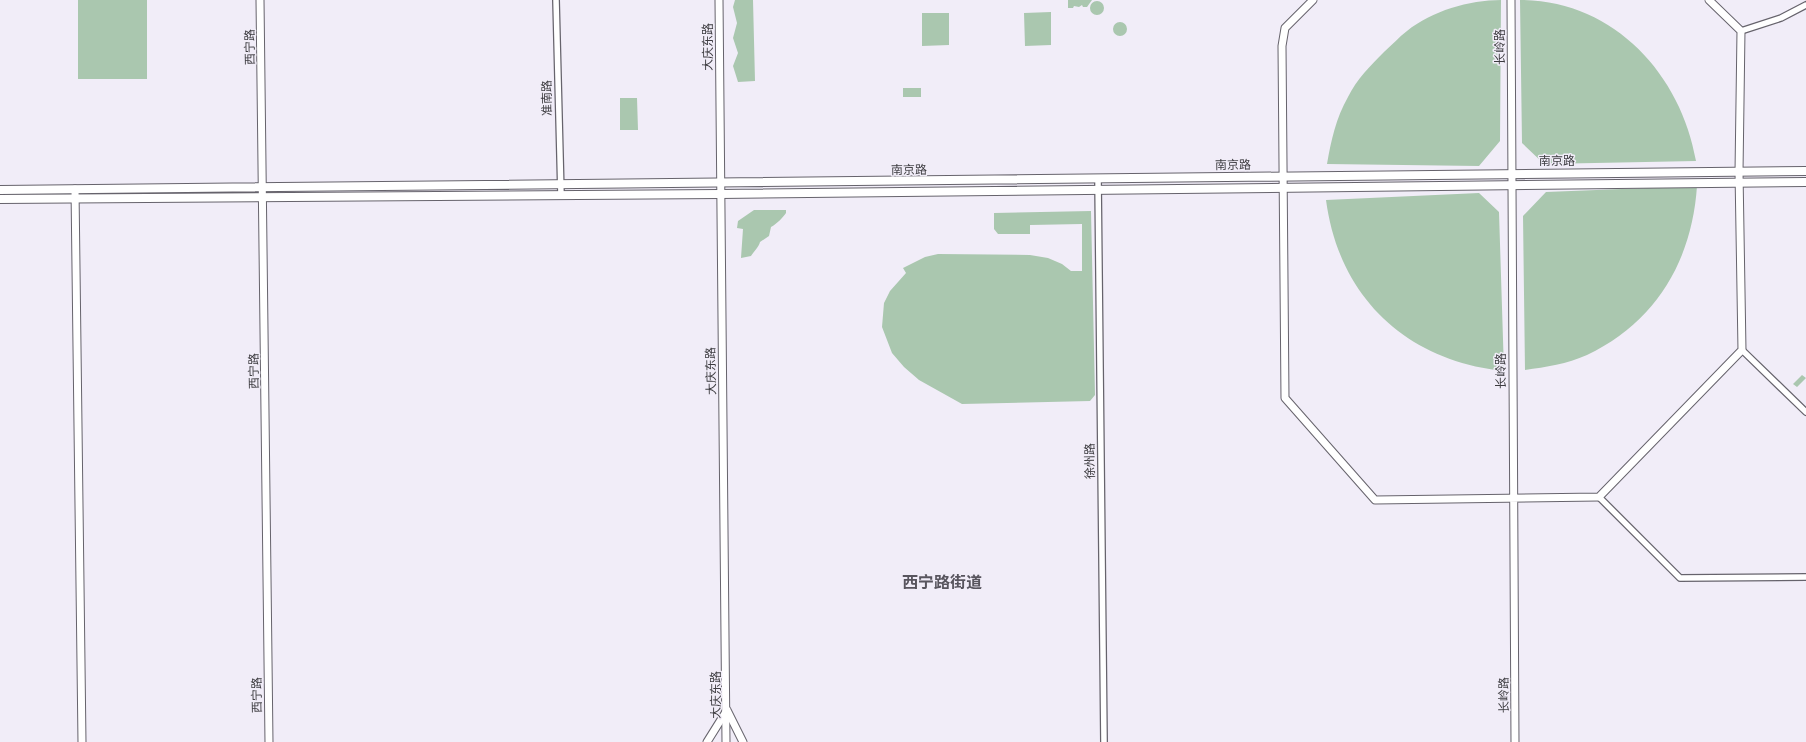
<svg xmlns="http://www.w3.org/2000/svg" width="1806" height="742" viewBox="0 0 1806 742" font-family="'Nunito Sans','Noto Sans SC',sans-serif">
<style>
.green{fill:#aac7af}
.lines{fill:none;stroke-linecap:round;stroke-linejoin:round}
.minor-casing{stroke:#66636c;stroke-width:8}
.tertiary-casing{stroke:#66636c;stroke-width:9}
.secondary-casing{stroke:#66636c;stroke-width:9}
.primary-casing{stroke:#66636c;stroke-width:10}
.minor{stroke:#fff;stroke-width:5.5}
.tertiary{stroke:#fff;stroke-width:7}
.secondary{stroke:#fff;stroke-width:7}
.primary{stroke:#fff;stroke-width:8}
.labels{text-anchor:middle;dominant-baseline:central;stroke-width:3;stroke-linejoin:round;paint-order:stroke}
.street-label{font-size:12px;fill:#3d3c40;stroke:#f1edf8}
.district-label{font-size:16px;font-weight:bold;fill:#58555e;stroke:#f1edf8}
</style>
<rect width="100%" height="100%" fill="#f1edf8"/>
<path class="green" d="M 78,0 L 147,0 L 147,79 L 78,79 Z
M 735,0 L 753,0 L 755,81 L 738,82 L 733,66 L 738,53 L 733,38 L 737,23 L 733,7 Z
M 1068,0 L 1092,0 L 1087,7 L 1083,7 L 1082,5 L 1079,7 L 1074,6 L 1073,8 L 1068,8 Z
M 1501,0 L 1500,141 L 1479,166 L 1327,164 C 1331,141 1336,118 1348,97 C 1357,79 1370,66 1384,52 C 1392,45 1399,37 1407,31 C 1432,11 1469,0 1501,0 Z
M 1520,0 C 1613,0 1681,74 1696,161 L 1544,164 L 1522,143 Z
M1090 8a7 7 0 1 1 14 0a7 7 0 1 1-14 0Z
M 1051,12 L 1051,45 L 1025,46 L 1024,13 Z
M 922,13 L 949,13 L 949,45 L 922,46 Z
M1113 29a7 7 0 1 1 14 0a7 7 0 1 1-14 0Z
M 903,88 L 921,88 L 921,97 L 903,97 Z
M 620,98 L 637,98 L 638,130 L 620,130 Z
M 1697,186 C 1692,261 1656,322 1587,355 C 1567,364 1546,367 1525,370 L 1523,216 L 1546,192 Z
M 1479,193 L 1499,212 L 1504,371 C 1407,361 1339,298 1326,200 Z
M 754,210 L 786,210 L 786,213 C 783,217 777,224 771,227 L 769,236 L 760,242 C 759,247 754,251 751,256 L 741,258 L 743,229 L 737,228 L 738,221 Z
M 1091,211 L 1095,395 L 1090,401 L 962,404 L 919,380 L 904,367 L 892,353 L 882,327 L 884,303 L 890,291 L 906,273 L 903,268 L 925,257 L 938,254 L 1030,255 L 1048,258 L 1062,264 L 1071,271 L 1082,271 L 1082,224 L 1030,225 L 1030,234 L 998,234 L 994,229 L 994,213 Z
M 1802,375 L 1806,378 L 1797,387 L 1793,384 Z"/>
<g class="lines">
<g class="minor-casing">
<path id="minor" d="M 556,0 L 561,195
M 1741,31 L 1781,18 L 1806,5
M 1098,179 L 1104,742
M 1742,350 L 1806,412
M 1599,497 L 1680,578 L 1806,577"/>
</g>
<g class="tertiary-casing">
<path id="tertiary" d="M 260,0 L 269,742
M 1313,0 L 1285,28 L 1282,46 L 1285,398 L 1375,500 L 1599,497 L 1742,350 L 1739,172 L 1741,31 L 1709,0
M 1511,0 L 1515,742
M 75,189 L 82,742
M 727,710 L 743,742
M 707,742 L 727,710"/>
</g>
<g class="secondary-casing">
<path id="secondary" d="M 719,0 L 726,742"/>
</g>
<g class="primary-casing">
<path id="primary" d="M 0,190 L 1806,171
M 0,199 L 720,194 L 1806,182"/>
</g>
<use href="#minor" class="minor"/>
<use href="#tertiary" class="tertiary"/>
<use href="#secondary" class="secondary"/>
<use href="#primary" class="primary"/>
</g>
<g class="labels">
<g class="street-label">
<text transform="translate(250 47) rotate(-91)">西宁路</text>
<text transform="translate(708 47) rotate(-90)">大庆东路</text>
<text transform="translate(1500 47) rotate(-90)">长岭路</text>
<text transform="translate(547 98) rotate(-91)">准南路</text>
<text x="1557" y="161">南京路</text>
<text transform="translate(1233 165) rotate(-1)">南京路</text>
<text transform="translate(909 170) rotate(-1)">南京路</text>
<text transform="translate(254 371) rotate(-91)">西宁路</text>
<text transform="translate(711 371) rotate(-91)">大庆东路</text>
<text transform="translate(1501 371) rotate(-90)">长岭路</text>
<text transform="translate(1090 461) rotate(-91)">徐州路</text>
<text transform="translate(257 695) rotate(-91)">西宁路</text>
<text transform="translate(716 695) rotate(-90)">大庆东路</text>
<text transform="translate(1504 695) rotate(-91)">长岭路</text>
</g>
<g class="district-label">
<text x="942" y="583">西宁路街道</text>
</g>
</g>
</svg>
